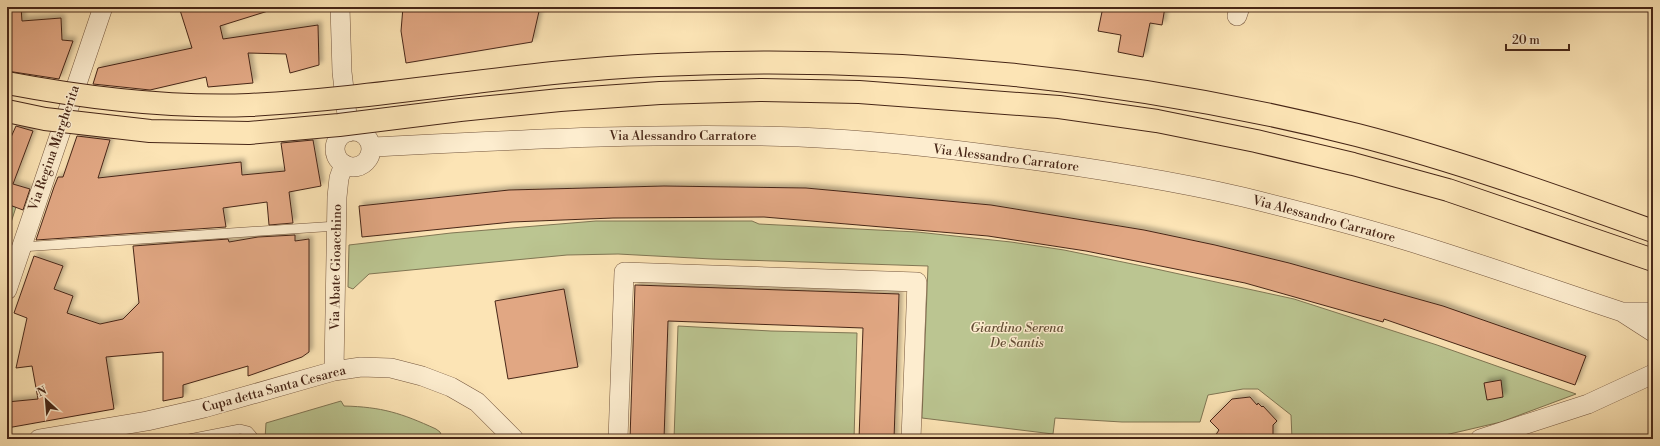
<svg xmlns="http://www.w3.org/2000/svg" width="1660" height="446" viewBox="0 0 1660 446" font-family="'Libre Bodoni',serif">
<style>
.green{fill:#bbc591;stroke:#817654}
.building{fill:#e1a783;stroke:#472617;filter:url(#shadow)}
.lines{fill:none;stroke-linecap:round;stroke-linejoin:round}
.lane-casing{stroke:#74563e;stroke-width:10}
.street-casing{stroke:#74563e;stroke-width:20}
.lane{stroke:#fdedcf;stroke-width:9}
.street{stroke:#fdedcf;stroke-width:19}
.highway-bridge-casing{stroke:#472617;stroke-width:24;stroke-linecap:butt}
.highway-bridge{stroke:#fce4b5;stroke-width:22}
.labels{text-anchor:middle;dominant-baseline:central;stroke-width:3;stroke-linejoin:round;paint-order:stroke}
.street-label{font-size:13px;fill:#472617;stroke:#fdedcf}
.park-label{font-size:13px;font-style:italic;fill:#644e36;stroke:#fdedcf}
</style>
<defs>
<filter id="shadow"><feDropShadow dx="3.5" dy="-3.5" stdDeviation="2" flood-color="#0004"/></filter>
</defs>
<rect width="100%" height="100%" fill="#fce4b5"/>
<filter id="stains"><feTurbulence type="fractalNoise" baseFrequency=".005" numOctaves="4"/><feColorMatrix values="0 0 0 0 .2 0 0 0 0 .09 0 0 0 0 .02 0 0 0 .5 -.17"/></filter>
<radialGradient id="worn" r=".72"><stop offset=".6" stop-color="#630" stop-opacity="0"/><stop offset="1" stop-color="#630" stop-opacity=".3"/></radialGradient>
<path class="green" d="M 7,204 L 16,207 L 7,235 Z
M 596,221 L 752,221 L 759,224 L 917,232 L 1011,242 L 1064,250 L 1147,267 L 1294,299 L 1437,345 L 1576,394 L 1501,422 L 1428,439 L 1292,439 L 1291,415 L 1258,389 L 1243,389 L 1208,395 L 1200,422 L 1122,422 L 1055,418 L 1053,434 L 922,418 L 928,266 L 712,259 L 618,254 L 567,255 L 369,274 L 353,289 L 348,287 L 349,245 L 451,233 Z
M 678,326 L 771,331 L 857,333 L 854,439 L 674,439 Z
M 341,401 L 344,406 C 382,407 401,413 436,429 L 440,432 L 443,439 L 265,439 L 266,423 Z"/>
<path class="building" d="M 7,7 L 21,7 L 22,21 L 61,18 L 62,40 L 73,41 L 59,79 L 7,71 Z
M 179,7 L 267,7 L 268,11 L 220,26 L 223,39 L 318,25 L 319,65 L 290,73 L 286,54 L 248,53 L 253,83 L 208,87 L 206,77 L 150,90 L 93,84 L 98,68 L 192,48 Z
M 403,7 L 540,7 L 532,42 L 406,63 L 401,31 Z
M 1103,7 L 1165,7 L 1162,25 L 1150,23 L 1143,57 L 1118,52 L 1121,35 L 1098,31 Z
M 16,126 L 33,131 L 13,184 L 30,189 L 23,210 L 7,204 L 7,146 Z
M 77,136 L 110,140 L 98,178 L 241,162 L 242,175 L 285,171 L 281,143 L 313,140 L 321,186 L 289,192 L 293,223 L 269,225 L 267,202 L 223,208 L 226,227 L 36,240 L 54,187 L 58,177 L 63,177 Z
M 664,186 L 806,188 L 991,205 L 1144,230 L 1215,245 L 1289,263 L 1443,306 L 1586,356 L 1575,385 L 1384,319 L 1383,322 L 1245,283 L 1086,251 L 988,236 L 764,217 L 613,218 L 512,222 L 362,237 L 359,206 L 509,190 Z
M 295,235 L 295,241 L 309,239 L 309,352 L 302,357 L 248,376 L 248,366 L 183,385 L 183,397 L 163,401 L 163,352 L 106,357 L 114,409 L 7,428 L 7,402 L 38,399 L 32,366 L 16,368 L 27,318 L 14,313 L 34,256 L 63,266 L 54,289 L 73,296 L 67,313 L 100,324 L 123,319 L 139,303 L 133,246 L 228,239 L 229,242 L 258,237 Z
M 635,285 L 899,294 L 894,439 L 859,439 L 863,328 L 668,321 L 664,439 L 630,439 Z
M 564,289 L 578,367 L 508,379 L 495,301 Z
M 1501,380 L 1503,397 L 1487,400 L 1484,383 Z
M 1250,397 L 1257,405 L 1258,403 L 1262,407 L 1263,406 L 1277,421 L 1273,425 L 1273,439 L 1213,439 L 1219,430 L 1210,421 L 1232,399 Z"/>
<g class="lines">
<g class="lane-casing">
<path id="lane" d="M 21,247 L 337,226
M 189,439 L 240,429 L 248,431 L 255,439"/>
</g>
<g class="street-casing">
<path id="street" d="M 340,7 L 342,72 L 349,132
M 1237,16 L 1240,7
M335 149a18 18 0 1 1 36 0a18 18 0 1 1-36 0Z
M 371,147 C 514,140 656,132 799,137 C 872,140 944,148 1016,158 C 1092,168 1168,180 1243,197 C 1296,210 1351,224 1404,240 C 1477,262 1549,288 1622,312 L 1653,332
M 7,290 L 103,7
M 1622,312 L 1653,312
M 334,371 L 337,197 L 339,178 L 344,164
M 39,439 L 147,421 L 204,408 L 334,371 L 361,367 L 391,368 L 422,376 L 451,387 L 477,402 L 514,439
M 618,439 L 624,272 L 917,282 L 911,439
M 1480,439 L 1588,404 L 1653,374"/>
</g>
<use href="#lane" class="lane"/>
<use href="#street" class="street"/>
<g class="highway-bridge-casing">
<path id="highway-bridge" d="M 7,83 C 86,98 168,108 249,105 C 386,98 521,71 658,65 C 892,54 1130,78 1357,135 C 1458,161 1555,196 1653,231
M 7,111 L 45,119 L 150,131 L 249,133 L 339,125 L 460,110 L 560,100 L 660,93 L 760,90 L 859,92 L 1059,107 L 1157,121 L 1256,141 L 1353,164 L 1448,190 L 1653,260"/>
</g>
<use href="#highway-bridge" class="highway-bridge"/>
</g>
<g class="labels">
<g class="street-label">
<text x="683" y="136">Via Alessandro Carratore</text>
<text transform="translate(54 148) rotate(-71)">Via Regina Margherita</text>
<text transform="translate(1006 158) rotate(7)">Via Alessandro Carratore</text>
<text transform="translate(1324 219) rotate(15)">Via Alessandro Carratore</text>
<text transform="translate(336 267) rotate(-89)">Via Abate Gioacchino</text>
<text transform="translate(274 389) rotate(-15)">Cupa detta Santa Cesarea</text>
</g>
<g class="park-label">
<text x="1017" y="328">Giardino Serena<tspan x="1017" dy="15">De Santis</tspan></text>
</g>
</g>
<rect width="1660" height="446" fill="none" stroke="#fce4b5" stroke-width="24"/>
<rect x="8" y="8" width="1644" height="430" fill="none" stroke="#472617" stroke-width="2"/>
<rect x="12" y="12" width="1636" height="422" fill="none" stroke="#472617"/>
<g transform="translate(46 400) rotate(334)" stroke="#fdedcf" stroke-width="3" paint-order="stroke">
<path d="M0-3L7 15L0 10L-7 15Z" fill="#472617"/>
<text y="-6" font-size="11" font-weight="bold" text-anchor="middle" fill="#472617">N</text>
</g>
<path d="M1506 44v6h63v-6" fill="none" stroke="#472617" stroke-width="2"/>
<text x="1512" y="44" font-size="12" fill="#472617" stroke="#fdedcf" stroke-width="3" paint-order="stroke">20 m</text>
<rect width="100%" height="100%" filter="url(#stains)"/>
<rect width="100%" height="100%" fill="url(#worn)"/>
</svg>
